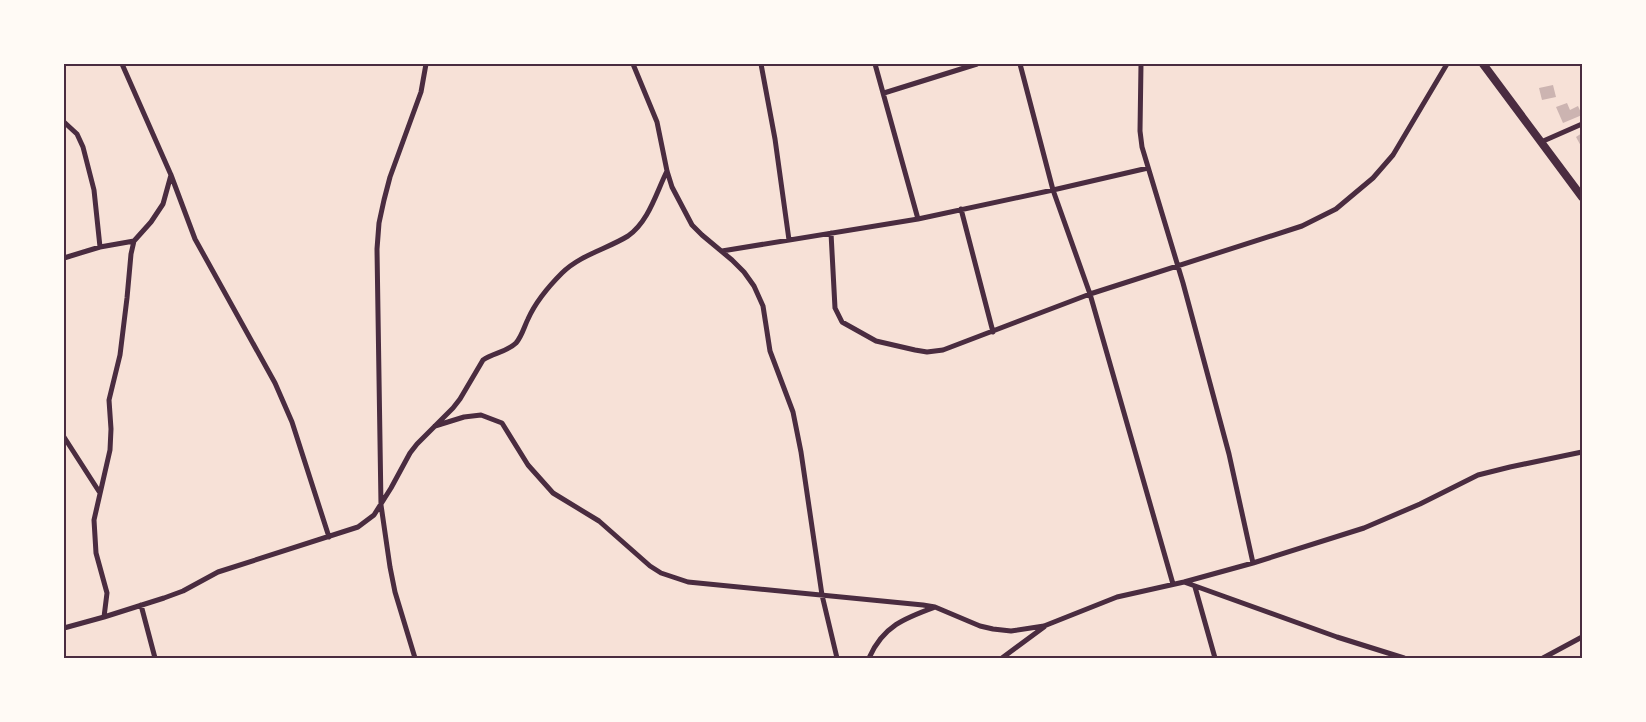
<svg xmlns="http://www.w3.org/2000/svg" width="1646" height="722" viewBox="0 0 1646 722" font-family="Overpass,sans-serif">
<style>
.building{fill:#ccb4b1}
.lines{fill:none;stroke-linecap:round;stroke-linejoin:round}
.minor{stroke:#4a2c40;stroke-width:5}
.tertiary{stroke:#4a2c40;stroke-width:8}
.neatline{fill:none;stroke:#4a2c40;stroke-width:2}
</style>
<rect width="100%" height="100%" fill="#f7e1d7"/>
<path class="building" d="M 1553,85 L 1556,97 L 1542,100 L 1539,88 Z
M 1567,103 L 1570,110 L 1578,106 L 1582,115 L 1563,123 L 1556,107 Z
M 1582,133 L 1582,148 L 1576,137 Z"/>
<g class="lines">
<path class="minor" d="M 122,64 L 171,175 L 195,239 L 275,383 L 292,422 L 329,537
M 633,64 L 657,122 L 667,171 L 672,187 L 692,225 L 702,235 L 732,260 L 744,272 L 754,286 L 763,306 L 770,351 L 793,412 L 801,452 L 822,595 L 837,658
M 761,64 L 775,139 L 789,240
M 875,64 L 918,219
M 1020,64 L 1053,190 L 1090,294 L 1173,584
M 1141,64 L 1140,131 L 1142,147 L 1183,283 L 1229,454 L 1253,563
M 884,93 L 977,64
M 64,122 L 77,134 L 83,147 L 94,190 L 100,247
M 1541,142 L 1582,124
M 961,209 L 993,332
M 831,233 L 835,308 L 842,322 L 876,341 L 915,350 L 927,352 L 943,350 L 1090,294 L 1302,226 L 1336,209 L 1373,178 L 1393,155 L 1447,64
M 722,251 L 918,219 L 1053,190 L 1148,168
M 64,258 L 100,247 L 134,241
M 435,426 L 464,417 L 481,415 L 502,423 L 528,465 L 553,493 L 599,521 L 650,566 L 661,573 L 688,582 L 923,605 L 935,607 L 980,626 L 993,629 L 1011,631 L 1044,626 L 1117,597 L 1184,582 L 1253,563 L 1364,528 L 1420,504 L 1478,475 L 1510,467 L 1582,452
M 64,437 L 100,493
M 1184,582 L 1337,637 L 1404,658
M 1195,587 L 1215,658
M 141,605 L 155,658
M 104,617 L 107,593 L 96,553 L 94,520 L 110,450 L 111,429 L 109,400 L 120,355 L 127,298 L 131,254 L 134,241 L 151,222 L 163,204 L 171,175
M 64,628 L 104,617 L 164,598 L 183,591 L 218,572 L 358,527 L 374,515 L 391,488 L 410,453 L 417,444 L 453,408 L 460,399 L 483,360 C 493,353 507,352 516,343 C 522,336 524,327 528,319 C 536,301 548,287 562,273 C 580,255 607,249 628,236 C 649,221 656,193 667,171
M 415,658 L 395,592 L 390,567 L 381,505 L 377,249 L 379,223 L 384,200 L 390,177 L 421,92 L 426,64
M 869,658 C 883,626 905,618 935,607
M 1002,658 L 1044,627
M 1543,658 L 1582,637"/>
<path class="tertiary" d="M 1483,64 L 1582,197"/>
</g>
<rect width="1646" height="722" fill="none" stroke="#fffaf5" stroke-width="130"/>
<rect x="65" y="65" width="1516" height="592" class="neatline"/>
</svg>
